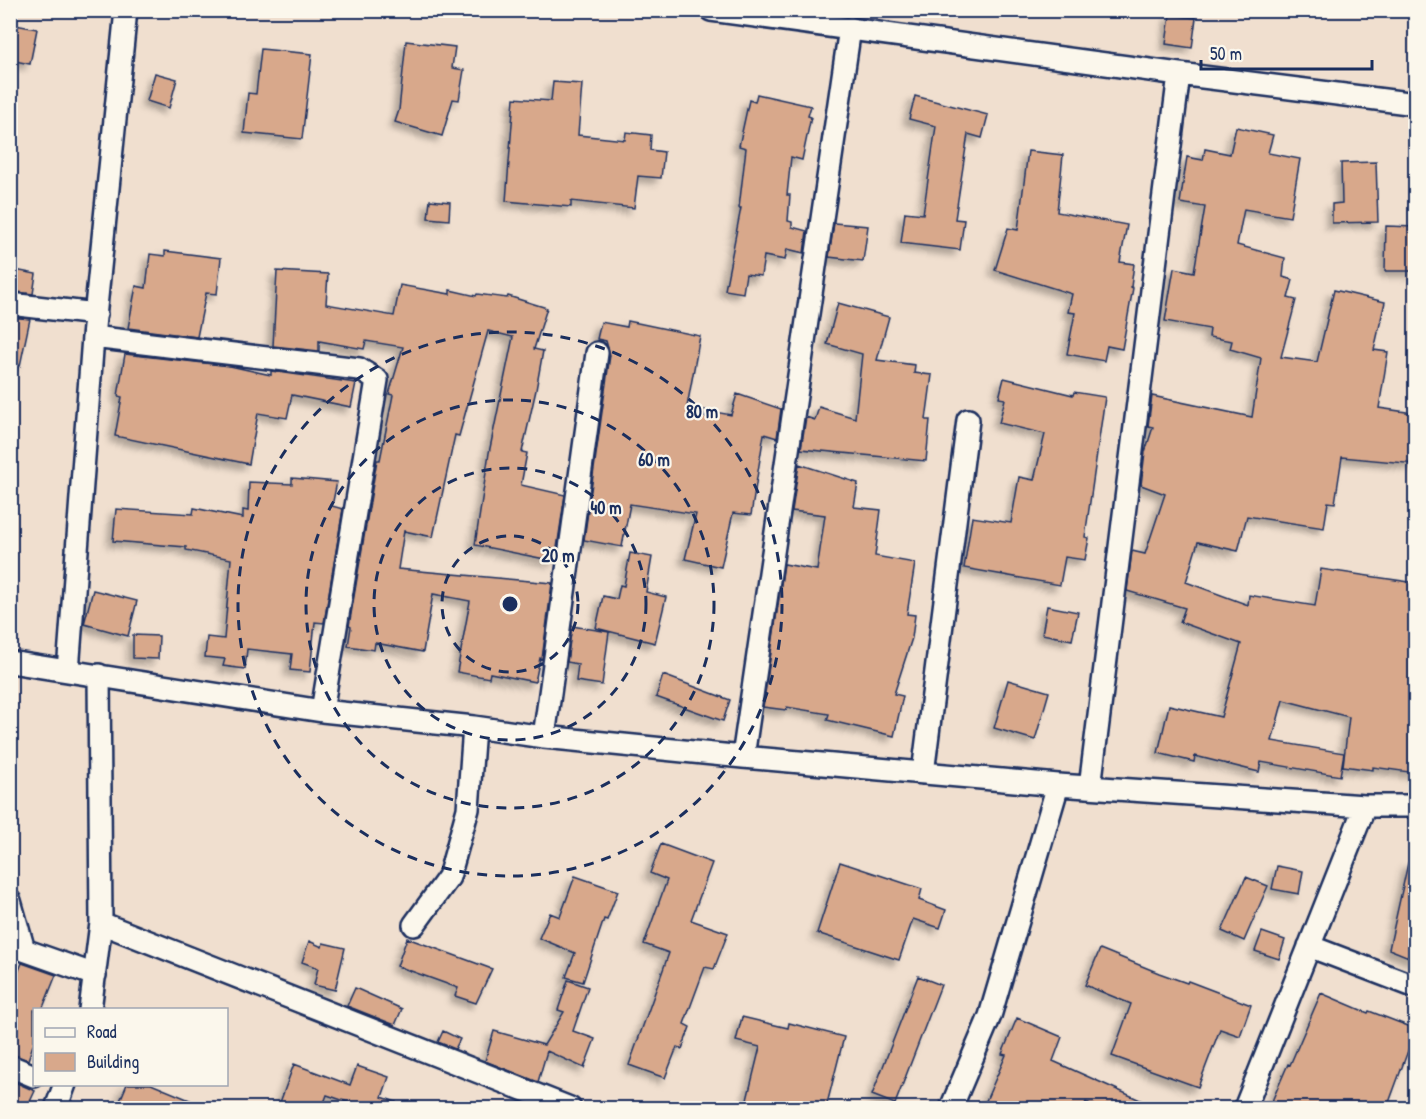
<svg xmlns="http://www.w3.org/2000/svg" width="1426" height="1119" viewBox="0 0 1426 1119" font-family="'Patrick Hand',sans-serif">
<style>
.building{fill:#d8a88b;stroke:#1b2f5e;stroke-width:1.5;filter:url(#shadow)}
.lines{fill:none;stroke-linecap:round;stroke-linejoin:round}
.minor-casing{stroke:#1b2f5e;stroke-width:26}
.minor{stroke:#fbf7ec;stroke-width:21}
.ring{fill:none;stroke:#1b2f5e;stroke-width:3;stroke-dasharray:10 8}
.centre{fill:#1b2f5e;stroke:#fbf7ec;stroke-width:3}
.ring-label{font-size:18px;text-anchor:middle;font-weight:bold;fill:#1b2f5e;stroke:#fbf7ec;stroke-width:4.5;stroke-linejoin:round;paint-order:stroke}
</style>
<defs>
<filter id="shadow"><feDropShadow dx="-5.5" dy="5.5" stdDeviation="3" flood-color="#0004"/></filter>
</defs>
<rect width="100%" height="100%" fill="#f0dfcf"/>
<filter id="ink" filterUnits="userSpaceOnUse"><feTurbulence type="fractalNoise" baseFrequency=".0167" numOctaves="2"/><feDisplacementMap in="SourceGraphic" scale="12" xChannelSelector="R" yChannelSelector="G"/><feConvolveMatrix kernelMatrix="1 2 1 2 8 2 1 2 1" color-interpolation-filters="sRGB"/></filter>
<g filter="url(#ink)">
<path class="building" d="M 1170,15 L 1196,18 L 1192,48 L 1166,44 Z
M 10,24 L 37,29 L 30,64 L 10,60 Z
M 406,41 L 455,47 L 452,68 L 464,70 L 459,100 L 453,99 L 442,136 L 395,122 L 399,110 Z
M 261,49 L 312,54 L 302,139 L 244,133 L 248,93 L 256,94 Z
M 155,73 L 177,79 L 169,108 L 147,101 Z
M 553,82 L 582,84 L 578,135 L 625,140 L 626,132 L 651,135 L 650,150 L 664,152 L 661,178 L 638,176 L 634,208 L 571,201 L 571,207 L 506,201 L 514,98 L 551,101 Z
M 757,94 L 811,106 L 808,116 L 811,117 L 802,160 L 791,157 L 787,195 L 790,195 L 788,221 L 792,222 L 792,227 L 807,231 L 804,253 L 787,249 L 785,260 L 764,256 L 761,276 L 746,274 L 743,293 L 725,290 L 741,208 L 739,208 L 746,148 L 739,146 L 749,100 L 755,102 Z
M 915,96 L 988,115 L 982,138 L 968,134 L 955,219 L 964,220 L 960,250 L 901,243 L 905,212 L 923,214 L 936,126 L 909,119 Z
M 1236,127 L 1273,135 L 1268,153 L 1300,159 L 1290,217 L 1244,209 L 1237,245 L 1285,258 L 1283,277 L 1293,280 L 1288,298 L 1296,300 L 1281,357 L 1317,362 L 1334,290 L 1385,302 L 1374,350 L 1388,352 L 1379,408 L 1413,413 L 1410,440 L 1416,440 L 1416,464 L 1342,457 L 1335,503 L 1328,502 L 1324,528 L 1247,516 L 1238,551 L 1198,542 L 1186,582 L 1248,605 L 1249,595 L 1315,606 L 1321,569 L 1416,583 L 1416,600 L 1411,626 L 1416,627 L 1416,773 L 1373,767 L 1373,770 L 1343,766 L 1349,717 L 1283,700 L 1272,741 L 1344,753 L 1340,776 L 1261,762 L 1259,772 L 1195,756 L 1194,762 L 1158,753 L 1169,705 L 1221,717 L 1241,644 L 1180,622 L 1185,608 L 1127,591 L 1132,551 L 1145,554 L 1165,494 L 1141,485 L 1145,452 L 1153,427 L 1148,426 L 1152,396 L 1252,417 L 1261,358 L 1230,349 L 1232,341 L 1209,337 L 1210,329 L 1165,321 L 1174,268 L 1194,272 L 1205,207 L 1180,203 L 1187,157 L 1203,160 L 1205,149 L 1230,154 Z
M 1028,151 L 1063,155 L 1057,212 L 1127,225 L 1120,262 L 1134,264 L 1131,287 L 1133,288 L 1122,349 L 1107,346 L 1104,361 L 1067,354 L 1075,313 L 1068,312 L 1072,294 L 995,270 L 1008,228 L 1018,230 Z
M 1376,162 L 1378,222 L 1332,223 L 1332,204 L 1342,203 L 1341,163 Z
M 430,200 L 450,202 L 449,220 L 428,218 Z
M 834,223 L 868,226 L 863,261 L 829,257 Z
M 1386,226 L 1416,227 L 1416,271 L 1385,271 Z
M 165,251 L 221,258 L 217,294 L 206,293 L 197,337 L 128,328 L 136,286 L 146,288 L 150,254 L 165,256 Z
M 10,269 L 36,274 L 33,294 L 10,291 Z
M 277,271 L 328,274 L 326,304 L 394,316 L 400,285 L 450,294 L 450,290 L 476,296 L 477,294 L 507,298 L 508,296 L 547,308 L 534,349 L 543,351 L 536,390 L 522,452 L 527,453 L 521,485 L 565,495 L 555,561 L 475,545 L 489,453 L 513,337 L 488,331 L 459,436 L 455,435 L 433,537 L 404,531 L 398,569 L 552,583 L 542,659 L 540,658 L 535,682 L 490,673 L 489,678 L 457,672 L 470,601 L 433,594 L 423,652 L 375,643 L 374,650 L 348,646 L 351,627 L 349,626 L 377,460 L 380,460 L 393,395 L 389,394 L 403,347 L 366,341 L 364,349 L 319,341 L 319,351 L 273,346 Z
M 838,303 L 889,317 L 877,360 L 915,365 L 914,373 L 932,375 L 926,420 L 930,420 L 926,461 L 801,449 L 806,417 L 815,420 L 819,407 L 855,418 L 862,354 L 827,344 Z
M 10,317 L 30,319 L 20,366 L 18,365 L 17,371 L 10,370 Z
M 628,321 L 700,336 L 687,407 L 731,415 L 737,394 L 781,409 L 777,438 L 764,434 L 751,515 L 733,513 L 721,567 L 685,559 L 696,514 L 630,504 L 622,547 L 584,540 L 610,355 L 606,341 L 597,339 L 601,322 L 627,327 Z
M 125,354 L 230,366 L 271,375 L 271,371 L 356,383 L 351,407 L 292,395 L 287,418 L 258,413 L 249,464 L 115,436 L 122,397 L 118,396 Z
M 1004,378 L 1073,395 L 1074,392 L 1105,397 L 1085,537 L 1089,538 L 1085,560 L 1065,557 L 1060,585 L 964,568 L 972,517 L 1011,523 L 1019,477 L 1034,480 L 1045,434 L 999,423 L 1005,399 L 999,398 Z
M 799,464 L 858,483 L 854,507 L 881,510 L 875,556 L 915,563 L 907,614 L 915,615 L 912,638 L 894,694 L 903,696 L 894,736 L 827,720 L 829,714 L 787,707 L 786,710 L 763,707 L 784,564 L 817,570 L 825,515 L 792,511 Z
M 292,478 L 337,482 L 332,506 L 343,509 L 324,623 L 315,622 L 310,672 L 290,670 L 292,654 L 247,649 L 245,669 L 223,666 L 225,659 L 205,657 L 207,637 L 224,639 L 231,559 L 186,550 L 186,547 L 113,541 L 116,509 L 193,514 L 194,508 L 243,518 L 243,510 L 248,511 L 249,482 L 292,484 Z
M 630,553 L 652,557 L 646,592 L 666,597 L 655,643 L 596,628 L 603,596 L 617,599 L 620,585 L 624,586 Z
M 93,590 L 137,601 L 128,636 L 84,624 Z
M 1047,606 L 1078,612 L 1072,640 L 1042,634 Z
M 572,626 L 609,632 L 602,685 L 576,681 L 578,664 L 567,662 Z
M 133,635 L 159,636 L 158,659 L 133,658 Z
M 663,675 L 730,700 L 723,721 L 656,697 Z
M 1008,680 L 1049,692 L 1035,740 L 994,728 Z
M 661,844 L 712,863 L 691,920 L 728,933 L 714,969 L 705,967 L 684,1024 L 690,1027 L 682,1049 L 677,1047 L 665,1078 L 629,1065 L 669,953 L 644,944 L 667,880 L 650,873 Z
M 840,862 L 922,889 L 919,900 L 946,910 L 940,928 L 913,919 L 899,960 L 817,933 Z
M 1408,863 L 1416,864 L 1416,960 L 1389,949 Z
M 1277,866 L 1303,871 L 1299,894 L 1272,889 Z
M 575,876 L 618,891 L 607,920 L 604,919 L 583,982 L 566,977 L 575,953 L 539,938 L 550,913 L 560,917 Z
M 1246,877 L 1268,886 L 1244,941 L 1222,931 Z
M 1262,932 L 1285,940 L 1279,959 L 1255,951 Z
M 407,938 L 492,969 L 476,1003 L 455,996 L 458,988 L 397,966 Z
M 309,941 L 322,947 L 323,943 L 345,948 L 335,990 L 314,985 L 318,968 L 302,962 Z
M 1100,949 L 1159,973 L 1187,983 L 1188,981 L 1251,1005 L 1240,1036 L 1220,1029 L 1198,1087 L 1112,1056 L 1131,1004 L 1085,985 Z
M 22,963 L 56,975 L 42,1010 L 34,1010 L 34,1042 L 28,1060 L 10,1054 L 10,992 Z
M 918,976 L 941,985 L 895,1104 L 872,1095 Z
M 568,980 L 588,987 L 573,1031 L 595,1039 L 584,1068 L 547,1051 L 538,1082 L 485,1061 L 494,1031 L 544,1045 L 564,1012 L 558,1010 Z
M 355,988 L 402,1009 L 395,1025 L 347,1006 Z
M 1321,993 L 1368,1013 L 1369,1011 L 1416,1029 L 1387,1108 L 1269,1108 L 1288,1064 L 1290,1065 Z
M 742,1017 L 788,1028 L 789,1023 L 844,1037 L 826,1108 L 745,1108 L 760,1047 L 736,1041 Z
M 1017,1018 L 1062,1037 L 1053,1061 L 1158,1108 L 1101,1108 L 1086,1102 L 1083,1108 L 998,1108 L 985,1103 L 1006,1055 L 1002,1054 Z
M 443,1031 L 460,1039 L 455,1049 L 438,1042 Z
M 294,1064 L 350,1085 L 357,1066 L 389,1077 L 382,1097 L 396,1102 L 393,1108 L 365,1108 L 327,1095 L 322,1108 L 278,1108 Z
M 10,1080 L 35,1091 L 27,1108 L 10,1108 Z
M 127,1084 L 151,1084 L 209,1108 L 117,1108 Z"/>
<g class="lines">
<g class="minor-casing">
<path id="minor" d="M 711,10 L 1179,74 L 1416,104
M 10,304 L 96,314
M 93,337 L 359,369 L 377,380 L 322,711
M 10,662 L 322,711 L 474,727 L 544,737 L 743,757 L 1058,785 L 1365,806 L 1416,806
M 68,671 L 93,337 L 126,10
M 544,737 L 597,353
M 743,757 L 850,28
M 923,773 L 968,420
M 1090,787 L 1179,74
M 10,901 L 24,950 L 95,975
M 101,923 L 570,1108
M 414,925 L 449,877 L 468,809 L 474,727
M 1309,946 L 1416,987
M 90,1010 L 101,923 L 99,675
M 10,1066 L 34,1076
M 56,1108 L 65,1084
M 951,1108 L 990,1016 L 1058,785
M 1245,1108 L 1365,806"/>
</g>
<use href="#minor" class="minor"/>
</g>
</g>
<g class="ring">
<circle cx="510" cy="604" r="68"/>
<circle cx="510" cy="604" r="136"/>
<circle cx="510" cy="604" r="204"/>
<circle cx="510" cy="604" r="272"/>
</g>
<circle cx="510" cy="604" r="9" class="centre"/>
<g class="ring-label">
<text x="702" y="418">80 m</text>
<text x="654" y="466">60 m</text>
<text x="606" y="514">40 m</text>
<text x="558" y="562">20 m</text>
</g>
<rect width="1426" height="1119" fill="none" stroke="#fbf7ec" stroke-width="36"/>
<rect x="18" y="18" width="1390" height="1083" fill="none" stroke="#1b2f5e" stroke-width="2" filter="url(#ink)"/>
<rect x="33" y="1008" width="195" height="78" fill="#fbf7ec" stroke="#a1a7b3" stroke-width="1.5"/>
<rect x="45" y="1028" width="30" height="9" fill="#fbf7ec" stroke="#a1a7b3" stroke-width="1.5"/>
<text x="87" y="1038" font-size="18" fill="#1b2f5e">Road</text>
<rect x="45" y="1053" width="30" height="18" fill="#d8a88b" stroke="#a1a7b3" stroke-width="1.5"/>
<text x="87" y="1068" font-size="18" fill="#1b2f5e">Building</text>
<path d="M1201 60v9h171v-9" fill="none" stroke="#1b2f5e" stroke-width="3"/>
<text x="1210" y="60" font-size="18" fill="#1b2f5e" stroke="#fbf7ec" stroke-width="4.5" paint-order="stroke">50 m</text>
</svg>
